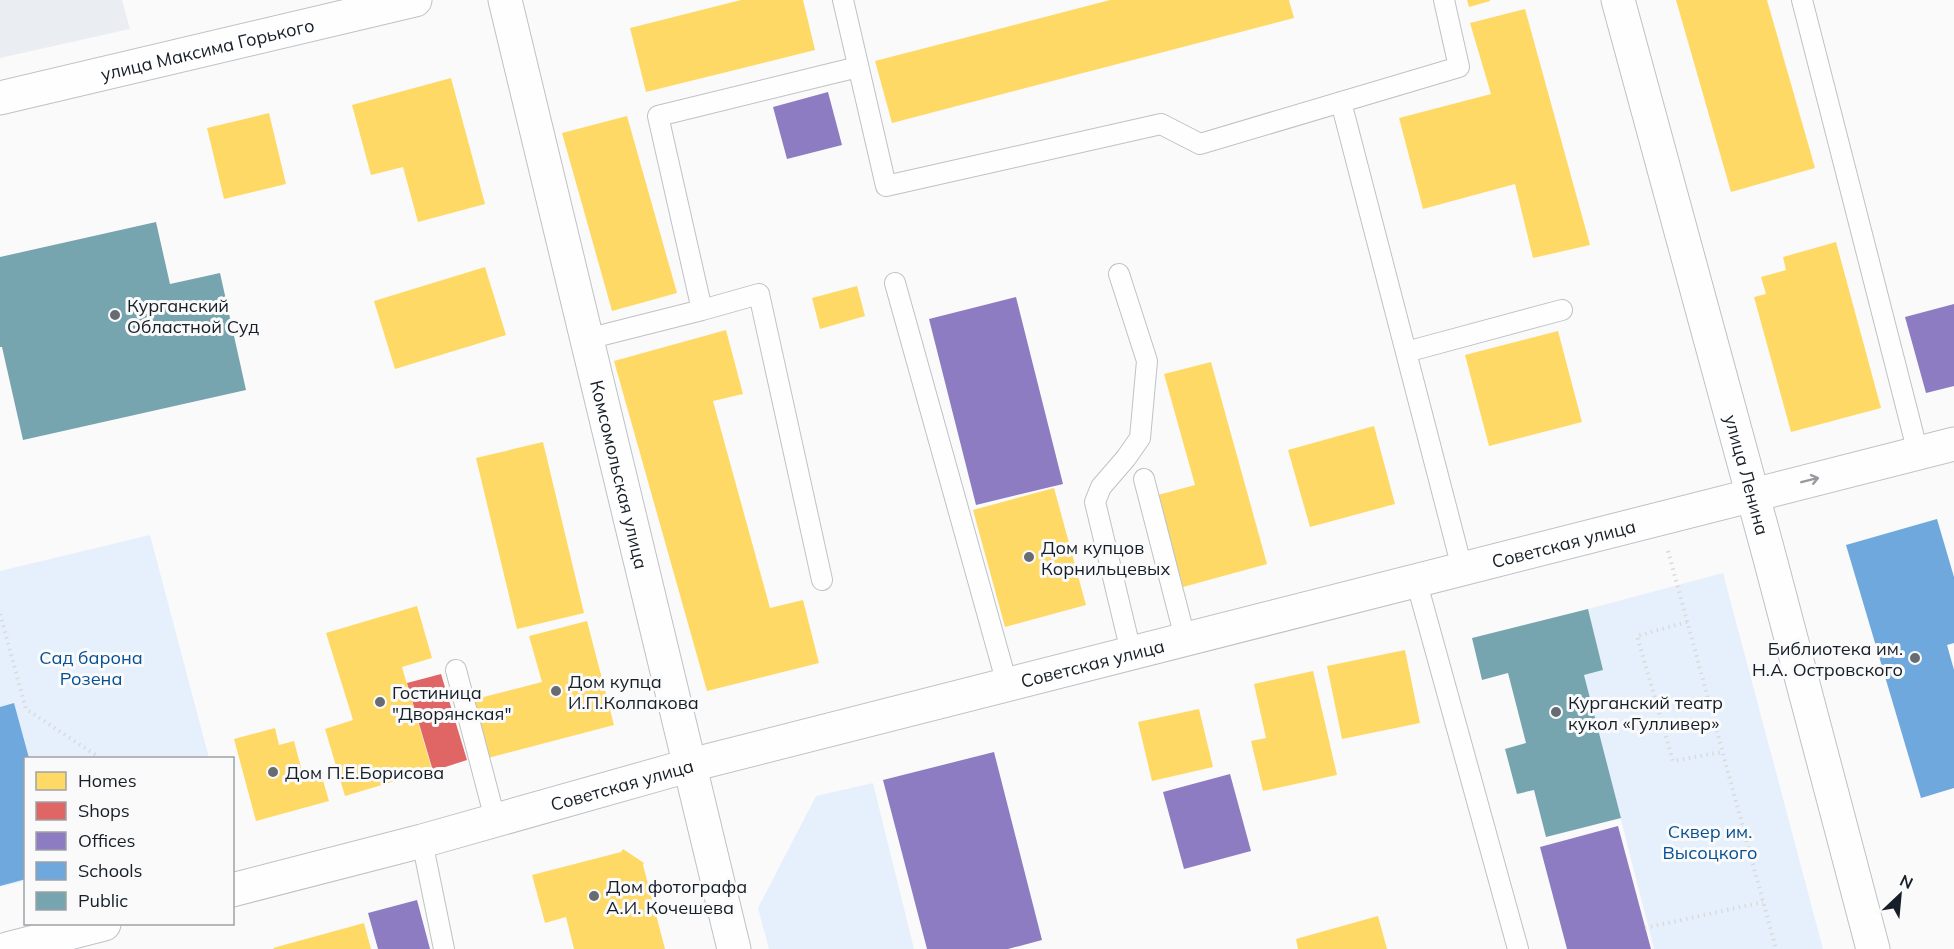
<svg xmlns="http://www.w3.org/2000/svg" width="1954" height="949" viewBox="0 0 1954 949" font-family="Mulish,sans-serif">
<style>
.built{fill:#eaedf2}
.green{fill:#e6f0fc}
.homes{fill:#ffd966}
.shops{fill:#e06666}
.offices{fill:#8e7cc3}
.schools{fill:#6fa8dc}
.public{fill:#76a5af}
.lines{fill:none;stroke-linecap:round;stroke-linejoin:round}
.service-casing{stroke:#bec1c6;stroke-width:22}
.tertiary-casing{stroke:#bec1c6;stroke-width:35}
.secondary-casing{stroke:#bec1c6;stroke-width:35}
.path{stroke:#dadadb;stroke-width:4;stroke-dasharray:1.5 4.5;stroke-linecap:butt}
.service{stroke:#fefefe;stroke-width:20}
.tertiary{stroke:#fefefe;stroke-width:33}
.secondary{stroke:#fefefe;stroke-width:33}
.oneway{stroke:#969a9e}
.poi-dot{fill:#666c72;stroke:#fafafa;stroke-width:2}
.labels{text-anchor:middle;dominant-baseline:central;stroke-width:6;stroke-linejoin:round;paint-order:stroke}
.street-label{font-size:18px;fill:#161f28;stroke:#fafafa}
.poi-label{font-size:18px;fill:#161f28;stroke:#fafafa;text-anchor:start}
.park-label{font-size:18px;fill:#065196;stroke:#fafafa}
</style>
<rect width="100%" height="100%" fill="#fafafa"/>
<path class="built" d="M 0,0 L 122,0 L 130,29 L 0,58 Z"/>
<path class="green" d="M 150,535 L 209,758 L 26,758 L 25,881 L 0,887 L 0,571 Z
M 1723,573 L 1823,949 L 1654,949 L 1584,675 L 1603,670 L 1588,609 Z
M 873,783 L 914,949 L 769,949 L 758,908 L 816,796 Z"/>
<path class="homes" d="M 741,0 L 803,0 L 815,50 L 646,92 L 630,28 Z
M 1110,0 L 1289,0 L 1294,18 L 892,123 L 875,61 Z
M 1467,0 L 1490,0 L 1490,1 L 1469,7 Z
M 1676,0 L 1767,0 L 1815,168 L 1731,192 Z
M 1525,9 L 1590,245 L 1533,258 L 1515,184 L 1423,209 L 1399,118 L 1491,94 L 1470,23 Z
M 451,78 L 485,204 L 418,222 L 403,167 L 371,175 L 352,105 Z
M 269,113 L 286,184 L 224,199 L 207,128 Z
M 627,116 L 677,293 L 612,311 L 562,133 Z
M 1836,242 L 1881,408 L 1791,432 L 1754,297 L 1766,294 L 1761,277 L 1786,270 L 1783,257 Z
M 485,267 L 506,335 L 395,369 L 374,301 Z
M 857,286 L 865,316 L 820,329 L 812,298 Z
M 726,330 L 743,394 L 713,401 L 770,608 L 803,600 L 819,663 L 707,691 L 614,361 Z
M 1558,331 L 1582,422 L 1489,446 L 1465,355 Z
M 1211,362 L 1267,564 L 1183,587 L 1158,495 L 1195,485 L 1164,374 Z
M 1374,426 L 1395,504 L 1310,527 L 1288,450 Z
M 543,442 L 584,613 L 517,629 L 476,458 Z
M 1054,488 L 1086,605 L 1005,627 L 973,510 Z
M 417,606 L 432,658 L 402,667 L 432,770 L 345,796 L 325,729 L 353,720 L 326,633 Z
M 587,621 L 614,725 L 488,758 L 472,700 L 542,682 L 529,636 Z
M 1405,650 L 1420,723 L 1342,739 L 1327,666 Z
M 1313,671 L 1337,775 L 1263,791 L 1251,741 L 1266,738 L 1254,684 Z
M 1199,709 L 1213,767 L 1152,781 L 1138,722 Z
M 275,728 L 279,745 L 294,741 L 303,775 L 320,770 L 329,801 L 256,821 L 234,739 Z
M 623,849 L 644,863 L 643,865 L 665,949 L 574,949 L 566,917 L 545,923 L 532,875 L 621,852 Z
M 1378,916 L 1387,949 L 1298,949 L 1296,939 Z
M 364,923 L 371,949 L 274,949 L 273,948 Z"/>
<path class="shops" d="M 441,674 L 467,760 L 433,771 L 407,683 Z"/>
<path class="offices" d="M 828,92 L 842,145 L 787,159 L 773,107 Z
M 1016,297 L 1063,484 L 976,505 L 929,319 Z
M 1954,304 L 1954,386 L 1926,393 L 1905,317 Z
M 994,752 L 1042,940 L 1008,949 L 927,949 L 883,780 Z
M 1230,774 L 1251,851 L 1184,869 L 1163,792 Z
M 1618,826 L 1651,949 L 1567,949 L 1540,847 Z
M 417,900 L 430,949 L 378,949 L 368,913 Z"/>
<path class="schools" d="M 1937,519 L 1954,577 L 1954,643 L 1947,645 L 1954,670 L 1954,788 L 1921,798 L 1846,545 Z
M 14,703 L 29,758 L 26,758 L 26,879 L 0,886 L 0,707 Z"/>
<path class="public" d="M 156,222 L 170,284 L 220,273 L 246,390 L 23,440 L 2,347 L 0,347 L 0,257 Z
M 1588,609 L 1603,670 L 1584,675 L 1621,818 L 1546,837 L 1534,790 L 1517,794 L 1505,749 L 1526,743 L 1508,673 L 1482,680 L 1472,638 Z"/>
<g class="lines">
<g class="service-casing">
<path id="service" d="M 843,0 L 886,186 L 1161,124 L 1200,144 L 1459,67 L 1444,0
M 1802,0 L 1918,453
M 1341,102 L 1462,568
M 1119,274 L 1147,361 L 1140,438 L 1126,458 L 1101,487 L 1095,502 L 1131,652
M 895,283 L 1007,684
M 702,310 L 759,294 L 822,580
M 587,339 L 702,310 L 658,116 L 858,67
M 1406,352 L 1562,310
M 1144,479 L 1185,638
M 1416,580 L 1518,949
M 456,670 L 495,819
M 422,841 L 444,949"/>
</g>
<g class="tertiary-casing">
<g id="tertiary">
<path id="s1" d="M 505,0 L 734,949"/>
<path id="s2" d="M 0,98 L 415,0"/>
<path id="s3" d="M 232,890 L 422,841 L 691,765 L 1954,444"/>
<path d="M 7,949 L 104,924"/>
</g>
</g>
<g class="secondary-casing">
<g id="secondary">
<path id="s4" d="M 1618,0 L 1769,555 L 1873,949"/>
</g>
</g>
<path class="path" d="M 1668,551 L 1776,949
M 0,614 L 26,709 L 100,758
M 1687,622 L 1637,636 L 1673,761 L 1722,752
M 1645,928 L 1763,902"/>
<use href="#service" class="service"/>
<use href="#tertiary" class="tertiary"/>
<use href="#secondary" class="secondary"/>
</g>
<defs><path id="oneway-shaft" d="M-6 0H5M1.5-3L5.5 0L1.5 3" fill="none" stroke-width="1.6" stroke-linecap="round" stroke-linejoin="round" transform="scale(1.5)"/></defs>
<use class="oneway" href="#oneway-shaft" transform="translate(1810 480) rotate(-14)"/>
<g class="poi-dot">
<circle cx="115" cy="315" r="6"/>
<circle cx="1029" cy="557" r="6"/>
<circle cx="1915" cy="658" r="6"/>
<circle cx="556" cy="691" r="6"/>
<circle cx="380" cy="702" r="6"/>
<circle cx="1556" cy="712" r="6"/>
<circle cx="273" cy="772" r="6"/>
<circle cx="594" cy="896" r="6"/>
</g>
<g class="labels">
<g class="street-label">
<text stroke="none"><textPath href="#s2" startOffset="213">улица Максима Горького</textPath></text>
<text stroke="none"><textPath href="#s1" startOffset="488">Комсомольская улица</textPath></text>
<text stroke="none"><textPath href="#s4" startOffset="492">улица Ленина</textPath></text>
<text stroke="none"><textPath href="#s3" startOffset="1376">Советская улица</textPath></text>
<text stroke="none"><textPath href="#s3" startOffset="890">Советская улица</textPath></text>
<text stroke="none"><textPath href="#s3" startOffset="404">Советская улица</textPath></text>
</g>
<g class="poi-label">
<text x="127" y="305">Курганский<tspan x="127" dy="21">Областной Суд</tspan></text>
<text x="1041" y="547">Дом купцов<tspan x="1041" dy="21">Корнильцевых</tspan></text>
<text x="1903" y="648" text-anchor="end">Библиотека им.<tspan x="1903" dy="21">Н.А. Островского</tspan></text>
<text x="568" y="681">Дом купца<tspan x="568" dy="21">И.П.Колпакова</tspan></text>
<text x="392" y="692">Гостиница<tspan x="392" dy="21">"Дворянская"</tspan></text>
<text x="1568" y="702">Курганский театр<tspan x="1568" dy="21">кукол «Гулливер»</tspan></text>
<text x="285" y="772">Дом П.Е.Борисова</text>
<text x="606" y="886">Дом фотографа<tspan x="606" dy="21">А.И. Кочешева</tspan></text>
</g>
<g class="park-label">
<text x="91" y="657">Сад барона<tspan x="91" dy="21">Розена</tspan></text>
<text x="1710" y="831">Сквер им.<tspan x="1710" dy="21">Высоцкого</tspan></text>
</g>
</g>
<rect x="24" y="757" width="210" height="168" fill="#fafafa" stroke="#9fa2a6" stroke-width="1.5"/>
<rect x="36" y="772" width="30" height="18" fill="#ffd966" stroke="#9fa2a6" stroke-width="1.5"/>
<text x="78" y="787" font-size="18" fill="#161f28">Homes</text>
<rect x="36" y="802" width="30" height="18" fill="#e06666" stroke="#9fa2a6" stroke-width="1.5"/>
<text x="78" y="817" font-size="18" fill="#161f28">Shops</text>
<rect x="36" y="832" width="30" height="18" fill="#8e7cc3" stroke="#9fa2a6" stroke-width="1.5"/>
<text x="78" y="847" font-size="18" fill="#161f28">Offices</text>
<rect x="36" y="862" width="30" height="18" fill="#6fa8dc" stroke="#9fa2a6" stroke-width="1.5"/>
<text x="78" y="877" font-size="18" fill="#161f28">Schools</text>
<rect x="36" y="892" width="30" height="18" fill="#76a5af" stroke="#9fa2a6" stroke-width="1.5"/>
<text x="78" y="907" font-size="18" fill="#161f28">Public</text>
<g transform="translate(1900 895) rotate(26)" stroke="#fafafa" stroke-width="4.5" paint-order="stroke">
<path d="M0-4.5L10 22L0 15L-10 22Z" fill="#161f28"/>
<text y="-9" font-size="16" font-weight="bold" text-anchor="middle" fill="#161f28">N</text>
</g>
</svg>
